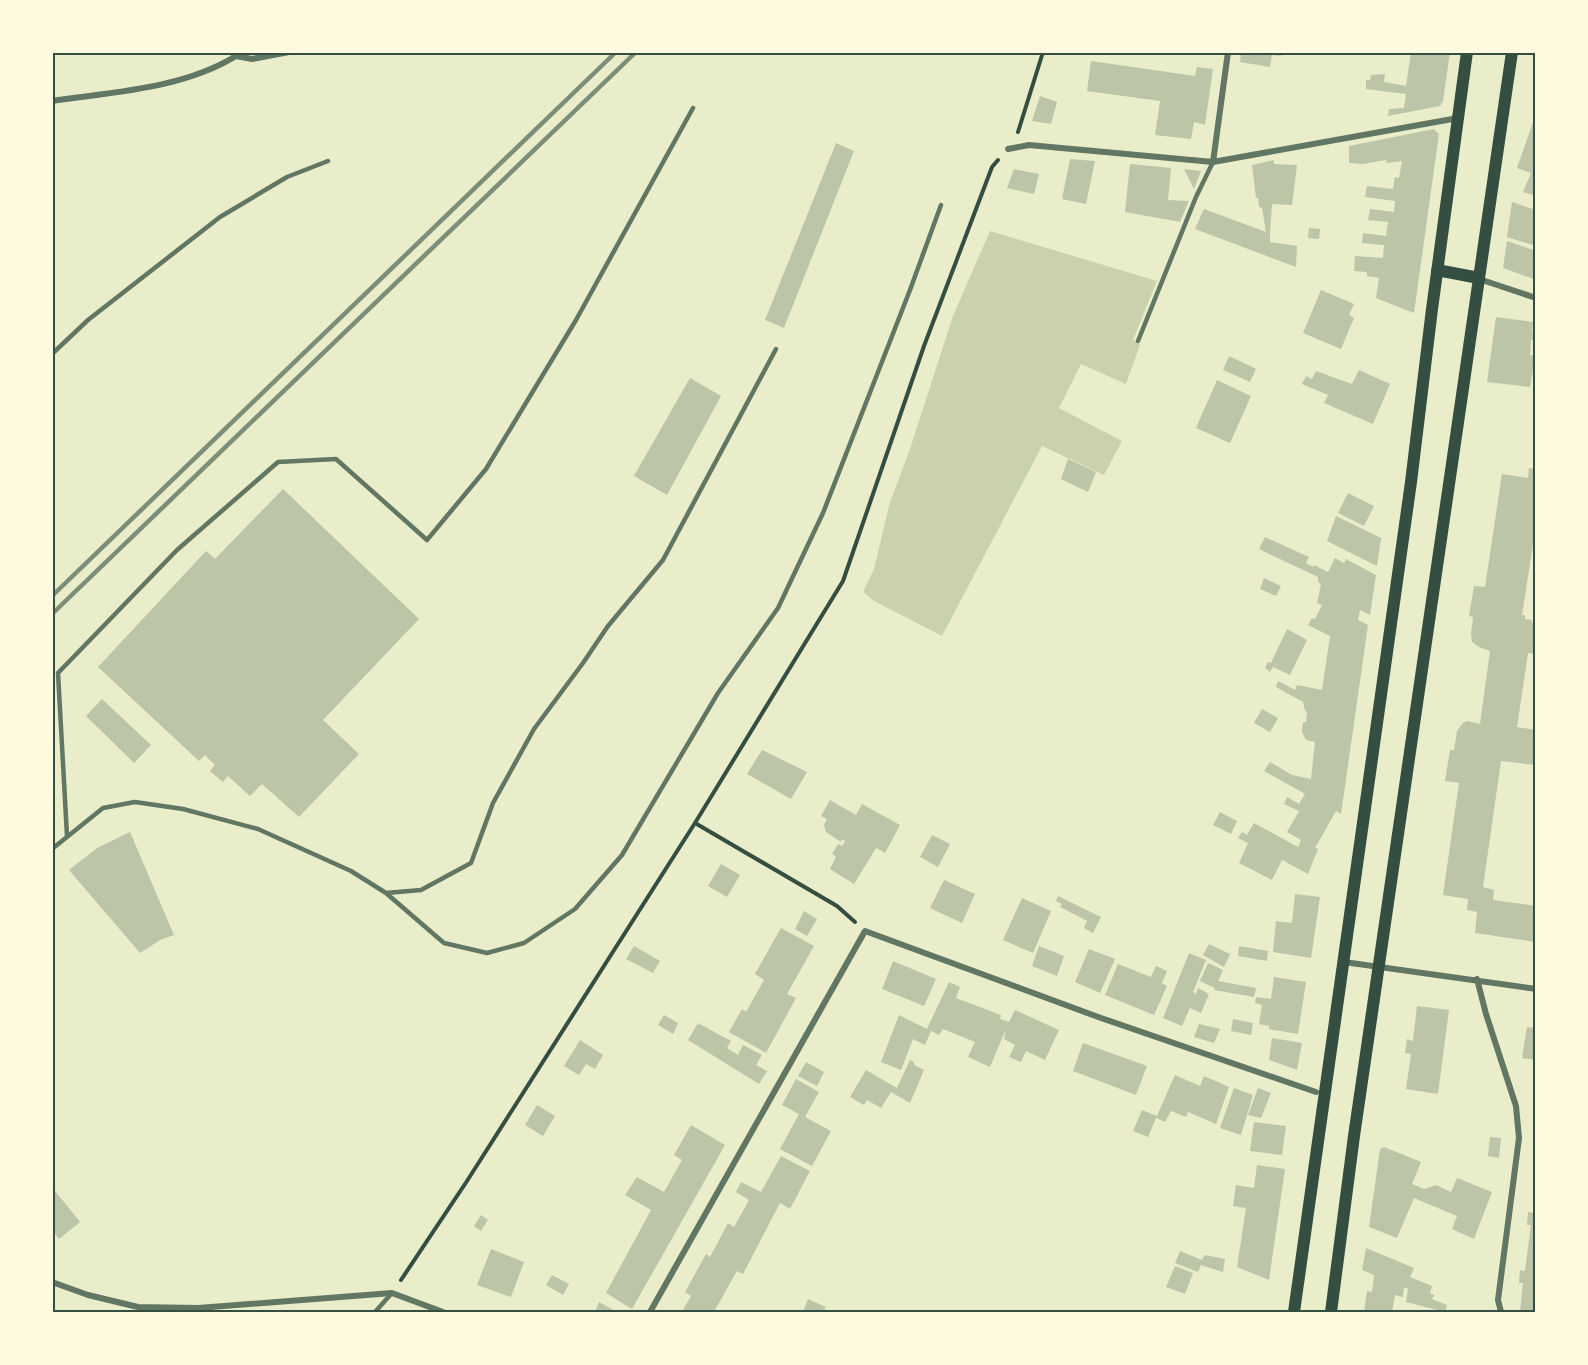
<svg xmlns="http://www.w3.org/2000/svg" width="1588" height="1365" viewBox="0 0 1588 1365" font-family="Lato,sans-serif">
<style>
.green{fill:#cad2ad}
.building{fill:#bcc5a7}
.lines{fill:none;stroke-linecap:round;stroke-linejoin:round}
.path{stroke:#344e41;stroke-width:4}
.service{stroke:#617663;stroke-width:4.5}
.minor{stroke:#617663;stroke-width:6}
.secondary{stroke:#344e41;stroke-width:12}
.rail{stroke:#7c8e77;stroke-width:4.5}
.neatline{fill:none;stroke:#344e41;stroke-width:2}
</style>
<rect width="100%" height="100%" fill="#e9edc9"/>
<path class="green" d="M 990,231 L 1157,281 L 1133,340 L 1140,345 L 1126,384 L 1081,364 L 1059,408 L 1122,441 L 1104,475 L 1042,446 L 942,636 L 874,601 L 863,592 L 874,569 L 890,502 L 910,449 L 953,316 Z"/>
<path class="building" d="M 1241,52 L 1281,52 L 1281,56 L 1272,55 L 1270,67 L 1240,62 Z
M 1411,52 L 1450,52 L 1443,101 L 1440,106 L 1388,116 L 1389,109 L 1404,108 L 1406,94 L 1366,89 L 1366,80 L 1370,80 L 1371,75 L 1385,74 L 1384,82 L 1406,86 Z
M 1091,61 L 1195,76 L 1197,67 L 1213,69 L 1205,125 L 1194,122 L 1191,139 L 1155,135 L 1160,101 L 1087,91 Z
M 1040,96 L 1057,102 L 1051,124 L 1032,121 Z
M 1533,122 L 1536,123 L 1536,196 L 1523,192 L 1531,173 L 1517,168 Z
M 1434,129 L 1439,134 L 1414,313 L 1376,298 L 1379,278 L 1367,276 L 1367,272 L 1354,271 L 1355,256 L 1383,258 L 1384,245 L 1362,243 L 1363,233 L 1386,236 L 1388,222 L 1368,220 L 1370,209 L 1394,212 L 1395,201 L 1365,197 L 1367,186 L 1393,189 L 1395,177 L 1399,178 L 1402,161 L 1387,163 L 1386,160 L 1363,164 L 1349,163 L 1349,146 Z
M 836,143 L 854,151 L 784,328 L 765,320 Z
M 1070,159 L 1095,161 L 1086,204 L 1062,199 Z
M 1274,160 L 1274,164 L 1297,165 L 1292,205 L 1272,204 L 1270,234 L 1270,242 L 1297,246 L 1296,267 L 1195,229 L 1204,209 L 1266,232 L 1262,208 L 1259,207 L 1258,198 L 1256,198 L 1252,165 Z
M 1130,164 L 1171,168 L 1168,200 L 1189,201 L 1180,222 L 1125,212 Z
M 1014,169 L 1039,174 L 1034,194 L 1007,188 Z
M 1184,169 L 1201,171 L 1194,189 Z
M 1512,202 L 1536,210 L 1536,246 L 1507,237 Z
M 1309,228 L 1320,229 L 1319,239 L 1308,238 Z
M 1507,241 L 1536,251 L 1534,279 L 1503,268 Z
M 1321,290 L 1354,304 L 1349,315 L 1354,318 L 1341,349 L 1303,333 Z
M 1496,317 L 1533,322 L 1532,332 L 1536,332 L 1536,341 L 1531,340 L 1530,355 L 1536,356 L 1536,364 L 1534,364 L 1530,387 L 1487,382 Z
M 1229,356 L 1256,369 L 1250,382 L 1223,370 Z
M 1359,370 L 1390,384 L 1373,424 L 1324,403 L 1328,395 L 1302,384 L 1306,376 L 1312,379 L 1316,371 L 1352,384 Z
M 690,378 L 721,396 L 667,495 L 634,476 Z
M 1217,380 L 1251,396 L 1230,443 L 1196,428 Z
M 1068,459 L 1096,472 L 1088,492 L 1061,479 Z
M 1529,468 L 1536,469 L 1536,525 L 1522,615 L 1525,615 L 1525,619 L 1532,620 L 1532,623 L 1536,623 L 1536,654 L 1528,653 L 1517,727 L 1536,730 L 1536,765 L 1501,761 L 1483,887 L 1494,890 L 1493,900 L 1536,906 L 1536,942 L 1475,933 L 1477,912 L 1467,910 L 1468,899 L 1443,895 L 1459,783 L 1445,781 L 1450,750 L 1454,750 L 1457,731 L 1463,723 L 1467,721 L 1480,724 L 1490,651 L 1479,647 L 1472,642 L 1471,633 L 1473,617 L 1469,616 L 1474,586 L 1485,587 L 1502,474 L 1528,478 Z
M 283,489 L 419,619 L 323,720 L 359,754 L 299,817 L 262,784 L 250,796 L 228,776 L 223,782 L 210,771 L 215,765 L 205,755 L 199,761 L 98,667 L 206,551 L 215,559 Z
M 1348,493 L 1374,506 L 1364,526 L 1338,513 Z
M 1336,516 L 1381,538 L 1377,566 L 1327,541 Z
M 1265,537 L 1309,557 L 1306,563 L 1313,567 L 1314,565 L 1328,572 L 1335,558 L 1344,563 L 1346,559 L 1376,575 L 1370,615 L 1360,610 L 1358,620 L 1368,625 L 1341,814 L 1336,811 L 1315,848 L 1318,849 L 1308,874 L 1282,860 L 1272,880 L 1239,863 L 1248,843 L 1238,838 L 1242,832 L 1247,835 L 1254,823 L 1298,847 L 1301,840 L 1287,832 L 1299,811 L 1284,804 L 1287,797 L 1299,804 L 1305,794 L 1264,771 L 1270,762 L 1292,775 L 1311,779 L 1315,742 L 1306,740 L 1302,732 L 1303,722 L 1306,722 L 1307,712 L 1305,711 L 1303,702 L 1276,687 L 1278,681 L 1295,690 L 1297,685 L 1322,690 L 1330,636 L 1308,625 L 1312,618 L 1315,619 L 1322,605 L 1317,603 L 1321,584 L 1318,582 L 1318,577 L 1259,549 Z
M 1264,578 L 1281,586 L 1276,596 L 1260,589 Z
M 1287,629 L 1307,640 L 1290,675 L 1273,667 L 1270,672 L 1265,668 L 1268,662 L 1271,663 Z
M 102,699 L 151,745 L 134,763 L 86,716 Z
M 1262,709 L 1278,718 L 1270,732 L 1254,723 Z
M 762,750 L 807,772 L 791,799 L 747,774 Z
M 830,800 L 856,815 L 862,804 L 900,825 L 885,853 L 876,848 L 854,884 L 830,869 L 836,857 L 832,854 L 838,844 L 842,846 L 845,841 L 842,839 L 841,842 L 826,832 L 824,825 L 827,819 L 821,816 Z
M 1220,812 L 1237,821 L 1231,834 L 1213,825 Z
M 130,832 L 174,935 L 160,940 L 140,953 L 69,870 L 97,848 Z
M 932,835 L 950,844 L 938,867 L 920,857 Z
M 721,864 L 740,875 L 727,897 L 708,886 Z
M 944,880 L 975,894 L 962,923 L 930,908 Z
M 1295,894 L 1320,897 L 1311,958 L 1273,952 L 1276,921 L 1292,923 Z
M 1058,896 L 1101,917 L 1093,933 L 1084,928 L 1087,921 L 1060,907 L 1062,904 L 1056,901 Z
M 1022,898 L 1051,911 L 1033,953 L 1003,940 Z
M 804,911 L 817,919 L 807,936 L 795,929 Z
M 781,928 L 814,946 L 787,994 L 796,998 L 766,1053 L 729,1032 L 742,1009 L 746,1012 L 764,980 L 755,974 Z
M 1209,944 L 1230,954 L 1224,967 L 1203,955 Z
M 634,946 L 660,961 L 653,973 L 626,959 Z
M 1039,946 L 1064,956 L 1057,976 L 1032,966 Z
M 1239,946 L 1268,951 L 1267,961 L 1238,956 Z
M 1089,949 L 1115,959 L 1100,993 L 1075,982 Z
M 1189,953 L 1206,960 L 1193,992 L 1196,994 L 1198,988 L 1209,994 L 1201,1013 L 1190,1008 L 1182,1026 L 1163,1018 Z
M 893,961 L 936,979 L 924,1006 L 882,989 Z
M 1208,963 L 1223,970 L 1218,981 L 1256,988 L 1254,997 L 1214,990 L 1215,988 L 1200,981 Z
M 1118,964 L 1151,977 L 1156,966 L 1167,971 L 1162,983 L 1167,986 L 1154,1015 L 1105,995 Z
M 1274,977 L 1306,982 L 1298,1034 L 1269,1029 L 1269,1026 L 1259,1024 L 1262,1005 L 1255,1003 L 1256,997 L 1271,999 Z
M 949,982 L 960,987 L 956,998 L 1001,1015 L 1000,1019 L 1009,1022 L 1015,1010 L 1059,1030 L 1045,1060 L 1026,1051 L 1021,1062 L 1009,1057 L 1015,1045 L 1004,1039 L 1006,1029 L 990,1067 L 968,1057 L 975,1042 L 943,1029 L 939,1035 L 931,1031 L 925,1045 L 913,1039 L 901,1070 L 881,1062 L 899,1015 L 927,1029 Z
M 1417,1006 L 1449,1010 L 1438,1094 L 1406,1089 L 1411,1054 L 1405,1053 L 1407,1039 L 1413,1041 Z
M 664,1015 L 678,1023 L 673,1034 L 658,1025 Z
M 1233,1019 L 1253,1023 L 1251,1035 L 1231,1031 Z
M 698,1023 L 731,1041 L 727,1048 L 738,1055 L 743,1045 L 762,1055 L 756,1065 L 767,1071 L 759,1084 L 688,1040 Z
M 1199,1024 L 1220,1029 L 1214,1043 L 1194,1037 Z
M 1527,1027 L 1536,1028 L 1536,1060 L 1522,1058 Z
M 1272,1038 L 1302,1043 L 1297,1070 L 1269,1060 Z
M 580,1040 L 603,1055 L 595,1069 L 586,1064 L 579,1075 L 564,1066 Z
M 1083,1043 L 1147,1066 L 1136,1095 L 1073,1071 Z
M 910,1060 L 914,1062 L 914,1065 L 924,1070 L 910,1103 L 891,1092 L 881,1108 L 867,1100 L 864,1105 L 850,1097 L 866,1070 L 897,1088 Z
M 806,1062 L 824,1072 L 817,1086 L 798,1076 Z
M 1175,1075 L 1200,1086 L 1204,1076 L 1229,1087 L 1216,1124 L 1188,1112 L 1186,1117 L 1171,1111 L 1165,1122 L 1156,1118 Z
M 796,1079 L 819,1092 L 805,1117 L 831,1131 L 812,1166 L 780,1149 L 799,1114 L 782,1105 Z
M 1234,1088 L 1253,1095 L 1241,1135 L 1220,1128 Z
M 1258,1088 L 1271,1093 L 1261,1118 L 1248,1115 Z
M 537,1105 L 555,1116 L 543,1136 L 525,1125 Z
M 1142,1110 L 1157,1116 L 1148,1137 L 1133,1131 Z
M 1254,1122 L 1286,1126 L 1282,1155 L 1250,1151 Z
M 691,1125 L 725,1145 L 632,1309 L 606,1293 L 651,1210 L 625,1195 L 637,1177 L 664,1192 L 682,1160 L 674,1155 Z
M 1490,1137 L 1501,1138 L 1499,1158 L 1488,1156 Z
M 1384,1147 L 1421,1162 L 1412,1184 L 1424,1189 L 1436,1185 L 1451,1192 L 1457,1178 L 1492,1192 L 1474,1239 L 1452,1229 L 1457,1216 L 1414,1198 L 1397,1238 L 1369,1227 L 1380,1149 Z
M 781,1156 L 810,1171 L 790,1209 L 780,1203 L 743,1274 L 737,1271 L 714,1312 L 682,1312 L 691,1296 L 685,1292 L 706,1254 L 710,1257 L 728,1223 L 734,1227 L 749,1200 L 736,1192 L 741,1182 L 761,1192 Z
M 1257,1165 L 1285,1169 L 1269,1280 L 1237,1267 L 1246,1208 L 1233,1206 L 1236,1185 L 1254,1188 Z
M 52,1187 L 80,1222 L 59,1239 L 52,1230 Z
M 1534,1205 L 1536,1312 L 1520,1312 L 1523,1283 L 1519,1283 L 1520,1270 L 1525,1271 L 1531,1225 L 1527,1225 L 1528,1212 L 1533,1213 Z
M 481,1215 L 488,1220 L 481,1231 L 474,1226 Z
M 1366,1248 L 1414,1268 L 1410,1277 L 1432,1286 L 1430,1293 L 1434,1295 L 1432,1299 L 1447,1305 L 1445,1312 L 1406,1302 L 1408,1289 L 1404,1287 L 1403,1297 L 1395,1295 L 1392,1312 L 1364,1312 L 1367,1291 L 1372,1292 L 1374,1275 L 1362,1270 Z
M 491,1249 L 524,1262 L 511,1297 L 477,1285 Z
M 1180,1251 L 1202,1260 L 1205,1255 L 1225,1259 L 1223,1272 L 1201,1265 L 1198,1272 L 1175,1263 Z
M 1175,1266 L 1193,1273 L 1185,1294 L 1166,1287 Z
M 552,1275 L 569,1284 L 563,1295 L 546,1285 Z
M 808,1299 L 826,1307 L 823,1312 L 803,1312 Z
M 599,1302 L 617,1312 L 595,1312 Z"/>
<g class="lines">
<path class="path" d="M 1018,132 L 1043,52
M 695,823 L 837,906 L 855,922
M 401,1280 L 467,1181 L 695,823 L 843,581 L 924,346 L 992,167 L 998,160"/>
<path class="service" d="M 1138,341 L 1196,197 L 1213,162
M 52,354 L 88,320 L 220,217 L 287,177 L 328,161
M 67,836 L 58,673 L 177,550 L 278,462 L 336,459 L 427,540 L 486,469 L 576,320 L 693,108
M 52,849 L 103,808 L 135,802 L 183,809 L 258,829 L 351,871 L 386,893 L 421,890 L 471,863 L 493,803 L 534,729 L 583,663 L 608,626 L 663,560 L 776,349
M 386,893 L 444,943 L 487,953 L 524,943 L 575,909 L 622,855 L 718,693 L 778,608 L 823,513 L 910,290 L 941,205
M 375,1312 L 392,1293"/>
<path class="minor" d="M 52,101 C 113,92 182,89 236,56 L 252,59 L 289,52
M 1008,149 L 1029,145 L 1213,162 L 1458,118
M 1213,162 L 1228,52
M 1479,279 L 1536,298
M 1344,962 L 1536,989
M 1477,979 L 1486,1014 L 1516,1106 L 1519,1138 L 1498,1300 L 1501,1312
M 52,1282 L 88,1295 L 138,1307 L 198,1308 L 392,1293 L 443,1312
M 650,1312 L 865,931 L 1101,1018 L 1316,1092"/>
<path class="secondary" d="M 1437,270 L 1479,278
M 1294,1312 L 1411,482 L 1432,309 L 1467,52
M 1331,1312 L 1354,1136 L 1512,52"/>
<path class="rail" d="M 52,596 L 616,52
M 52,614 L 636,52"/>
</g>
<rect width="1588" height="1365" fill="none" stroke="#fefae0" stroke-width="108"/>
<rect x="54" y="54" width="1480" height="1257" class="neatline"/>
</svg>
